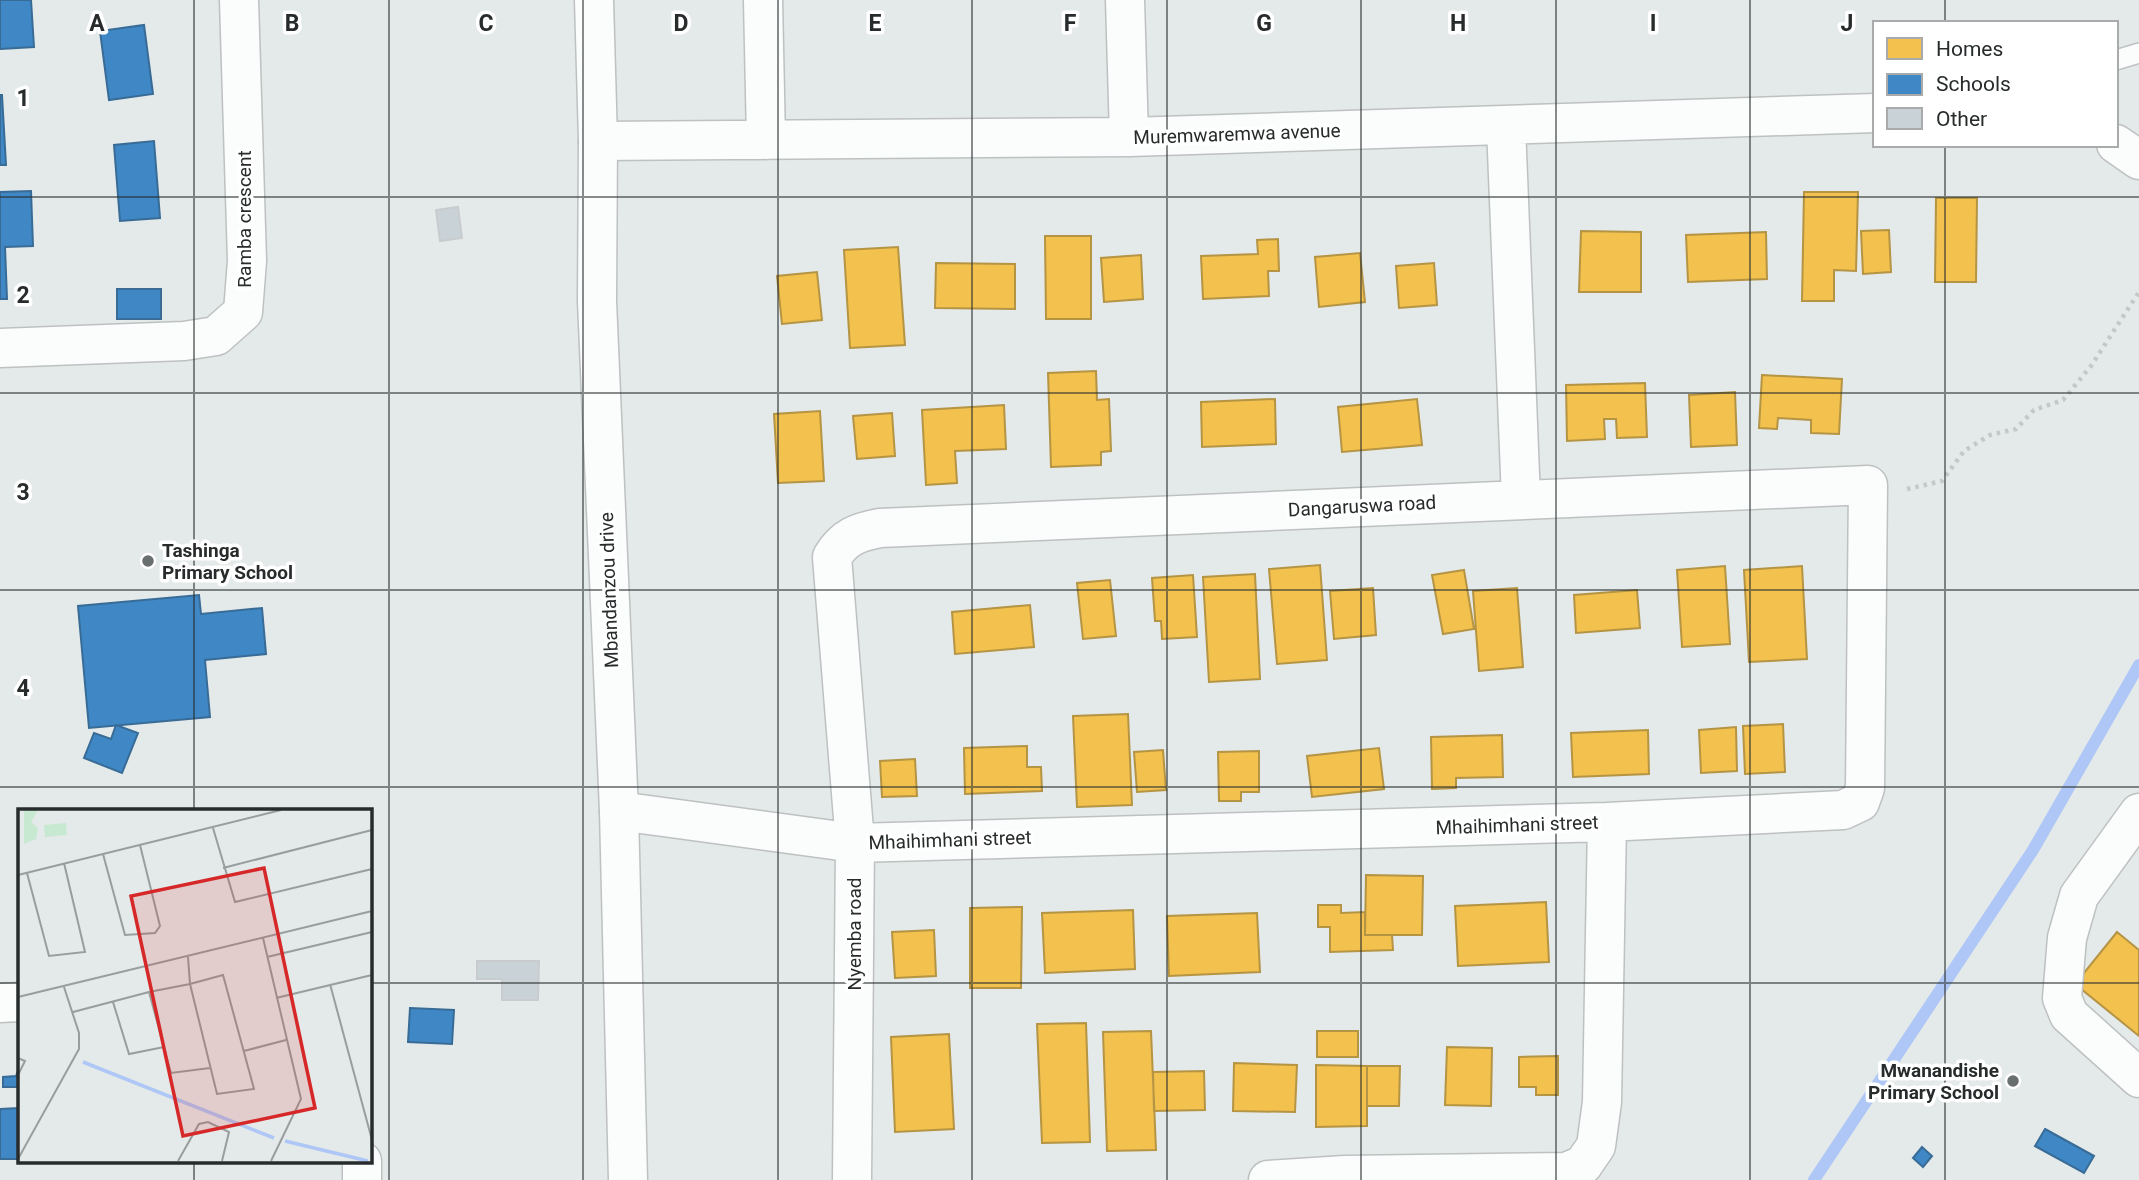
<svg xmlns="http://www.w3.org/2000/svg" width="2139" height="1180" viewBox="0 0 2139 1180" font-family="Roboto,sans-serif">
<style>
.homes{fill:#f2c14e;stroke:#b59444;stroke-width:2}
.schools{fill:#3f88c5;stroke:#386c97;stroke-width:2}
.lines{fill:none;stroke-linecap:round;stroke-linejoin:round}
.stream{stroke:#afc7f6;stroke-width:12}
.building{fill:#c8d2d7;stroke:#c9ccce;stroke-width:2}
.lane-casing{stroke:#bec1c1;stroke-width:22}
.street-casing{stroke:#bec1c1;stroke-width:41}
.secondary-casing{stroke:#bec1c1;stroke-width:41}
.path{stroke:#c6c8c8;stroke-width:4.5;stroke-dasharray:3.5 5;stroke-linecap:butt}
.lane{stroke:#fbfcfc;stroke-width:19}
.street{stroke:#fbfcfc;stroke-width:38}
.secondary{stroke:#fbfcfc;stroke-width:38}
.grid{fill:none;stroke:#272b2b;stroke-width:2;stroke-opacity:0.55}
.poi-dot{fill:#696e6e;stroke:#fff;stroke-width:2.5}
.labels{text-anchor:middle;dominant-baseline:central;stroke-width:7;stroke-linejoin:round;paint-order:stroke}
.street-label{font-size:19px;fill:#272b2b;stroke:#fff}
.poi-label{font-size:19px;font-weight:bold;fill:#272b2b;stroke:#fff;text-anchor:start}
.inset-river{fill:none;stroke:#afc7f6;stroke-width:3.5}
.inset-road{fill:none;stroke:#989d9d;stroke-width:2}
.view{fill:#d62828;fill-opacity:0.15;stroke:#d62828;stroke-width:3.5}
.inset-edge{fill:none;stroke:#272b2b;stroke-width:3.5}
.grid-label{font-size:23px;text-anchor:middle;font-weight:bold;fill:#272b2b;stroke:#fff;stroke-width:7;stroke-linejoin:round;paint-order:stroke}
</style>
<rect width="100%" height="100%" fill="#e4e9e9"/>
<path class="homes" d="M 1804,192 L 1858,192 L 1856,271 L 1834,270 L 1834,301 L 1802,301 Z
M 1936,198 L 1977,198 L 1976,282 L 1935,282 Z
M 1889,230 L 1891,272 L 1863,274 L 1861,231 Z
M 1581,231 L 1641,232 L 1641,292 L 1579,292 Z
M 1766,232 L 1767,279 L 1688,282 L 1686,235 Z
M 1045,236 L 1091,236 L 1091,319 L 1046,319 Z
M 1278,239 L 1279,271 L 1268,271 L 1269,296 L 1203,299 L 1201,256 L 1258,254 L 1257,240 Z
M 898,247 L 905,345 L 850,348 L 844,250 Z
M 1360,253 L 1365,302 L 1319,307 L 1315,257 Z
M 1141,255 L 1143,299 L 1104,302 L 1101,258 Z
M 936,263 L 1015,264 L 1015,309 L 935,308 Z
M 1434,263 L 1437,305 L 1399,308 L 1396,266 Z
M 817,272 L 822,320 L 782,324 L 777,276 Z
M 1096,371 L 1097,400 L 1109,399 L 1111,451 L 1101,452 L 1101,465 L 1051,467 L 1048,373 Z
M 1762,375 L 1842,379 L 1839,434 L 1811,433 L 1811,420 L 1778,418 L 1777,429 L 1759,428 Z
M 1645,383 L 1647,437 L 1617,438 L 1616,419 L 1604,419 L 1605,439 L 1567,441 L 1566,385 Z
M 1735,392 L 1737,445 L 1691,447 L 1689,395 Z
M 1275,399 L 1276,444 L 1202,447 L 1201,402 Z
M 1417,399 L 1422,445 L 1342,452 L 1338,407 Z
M 1004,405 L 1006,449 L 955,451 L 957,483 L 926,485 L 922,410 Z
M 820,411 L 824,481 L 778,483 L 774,414 Z
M 892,413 L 895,456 L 857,459 L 853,416 Z
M 1320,565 L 1327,660 L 1277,664 L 1269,569 Z
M 1725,566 L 1730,644 L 1682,647 L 1677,570 Z
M 1802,566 L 1807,659 L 1749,662 L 1744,570 Z
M 1464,570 L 1474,629 L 1443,634 L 1432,575 Z
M 1255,574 L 1260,679 L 1209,682 L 1203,577 Z
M 1193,575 L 1197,637 L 1162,639 L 1161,621 L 1155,621 L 1152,578 Z
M 1110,580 L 1116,636 L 1083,639 L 1077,583 Z
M 1373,588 L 1376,635 L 1334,639 L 1330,591 Z
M 1517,588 L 1523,667 L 1479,671 L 1473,591 Z
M 1637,590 L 1640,628 L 1576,633 L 1574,595 Z
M 1030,605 L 1034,647 L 955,654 L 952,612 Z
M 1128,714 L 1132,805 L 1077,807 L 1073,716 Z
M 1783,724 L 1785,772 L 1745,774 L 1743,726 Z
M 1736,727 L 1737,771 L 1701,773 L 1699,730 Z
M 1648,730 L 1649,774 L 1573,777 L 1571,733 Z
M 1502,735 L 1503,777 L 1456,778 L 1456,788 L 1432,789 L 1431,737 Z
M 1027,746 L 1027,767 L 1041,767 L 1042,791 L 965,794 L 964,748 Z
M 1379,748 L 1384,789 L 1312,797 L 1307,756 Z
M 1163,750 L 1166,790 L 1137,792 L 1134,752 Z
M 1259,751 L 1259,792 L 1241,792 L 1241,801 L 1219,801 L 1218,752 Z
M 915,759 L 917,796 L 882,797 L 880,761 Z
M 1366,875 L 1423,876 L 1422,935 L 1365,935 Z
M 1546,902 L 1549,962 L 1458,966 L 1455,906 Z
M 1318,905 L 1341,905 L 1341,913 L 1365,912 L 1365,935 L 1392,935 L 1393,950 L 1330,952 L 1330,927 L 1318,927 Z
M 1022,907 L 1021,988 L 970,988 L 970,908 Z
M 1133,910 L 1135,969 L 1045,973 L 1042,913 Z
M 1257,913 L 1260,972 L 1169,976 L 1167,916 Z
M 934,930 L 936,976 L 895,978 L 892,932 Z
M 2117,932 L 2139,950 L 2139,1036 L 2075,984 Z
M 1086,1023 L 1090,1142 L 1042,1143 L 1037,1024 Z
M 1151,1031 L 1156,1150 L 1107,1151 L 1103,1032 Z
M 1317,1031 L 1358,1031 L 1358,1057 L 1317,1057 Z
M 949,1034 L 954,1129 L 895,1132 L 891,1037 Z
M 1447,1047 L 1492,1048 L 1491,1106 L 1445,1105 Z
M 1558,1056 L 1558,1095 L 1536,1095 L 1536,1087 L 1519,1087 L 1519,1057 Z
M 1234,1063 L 1297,1065 L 1295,1112 L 1233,1111 Z
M 1316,1065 L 1367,1066 L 1367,1126 L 1316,1127 Z
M 1367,1066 L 1400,1066 L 1399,1106 L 1367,1106 Z
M 1204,1071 L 1205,1110 L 1154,1111 L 1153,1072 Z"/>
<path class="schools" d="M 0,0 L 31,0 L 34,47 L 0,49 Z
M 144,25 L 153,94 L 109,100 L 100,31 Z
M 0,95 L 2,95 L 6,165 L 0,165 Z
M 154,141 L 160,218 L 120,221 L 114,145 Z
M 31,191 L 33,246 L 5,247 L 7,299 L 0,299 L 0,192 Z
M 117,289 L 161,289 L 161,319 L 117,319 Z
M 199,595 L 201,614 L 262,608 L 266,654 L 205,660 L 210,717 L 89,728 L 78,606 Z
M 116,725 L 138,733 L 122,773 L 84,758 L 94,733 L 111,739 Z
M 410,1008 L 454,1010 L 452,1044 L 408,1042 Z
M 19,1068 L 19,1159 L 0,1159 L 0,1109 L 19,1108 L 18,1087 L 3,1087 L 3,1077 L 16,1076 Z
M 2045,1129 L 2094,1156 L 2084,1173 L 2035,1146 Z
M 1922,1147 L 1932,1156 L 1923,1167 L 1913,1158 Z"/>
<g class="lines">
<path class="stream" d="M 1814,1180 L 2033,850 L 2139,665"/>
</g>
<path class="building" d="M 458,207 L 462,238 L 440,241 L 436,210 Z
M 477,961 L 539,961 L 538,1000 L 502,1000 L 502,979 L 477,979 Z"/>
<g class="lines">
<g class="lane-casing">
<path id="lane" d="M 2116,60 L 2139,53"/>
</g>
<g class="street-casing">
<path id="street" d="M 763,0 L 766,140
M 1125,0 L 1129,137
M 1506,126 L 1521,499
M 598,141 L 1129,137 L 1875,113
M 2116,144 L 2139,160
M 0,348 L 184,341 L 216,336 L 243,312 L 247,261 L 239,0
M 619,811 L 855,843 L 1607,822 L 1843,810 L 1860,802 L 1865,788 L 1868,485 L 880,528 C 858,532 844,537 832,557 L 855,843 L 852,1180
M 2139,813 L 2079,896 L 2067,938 L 2062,998 L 2069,1015 L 2139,1078
M 0,1003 L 19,1002
M 362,1161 L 362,1180
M 1268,1180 L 1345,1175 L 1566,1172 L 1583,1165 L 1596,1146 L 1602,1102 L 1607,822"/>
</g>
<g class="secondary-casing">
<path id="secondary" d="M 594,0 L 598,141 L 597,301 L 619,811 L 628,1180"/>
</g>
<path class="path" d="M 1907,489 L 1942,481 L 1964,451 L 1990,435 L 2016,429 L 2034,410 L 2063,400 L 2091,366 L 2139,292"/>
<use href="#lane" class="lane"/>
<use href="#street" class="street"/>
<use href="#secondary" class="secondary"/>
</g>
<path class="grid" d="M 194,0 L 194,811M 389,0 L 389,1180M 583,0 L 583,1180M 778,0 L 778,1180M 972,0 L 972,1180M 1167,0 L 1167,1180M 1361,0 L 1361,1180M 1556,0 L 1556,1180M 1750,0 L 1750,1180M 1945,0 L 1945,23M 1945,145 L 1945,1180M 0,197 L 2139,197M 0,393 L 2139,393M 0,590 L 2139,590M 0,787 L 2139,787M 0,983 L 19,983M 369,983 L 2139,983M 194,1161 L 194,1180"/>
<g class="poi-dot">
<circle cx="148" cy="561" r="7"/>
<circle cx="2013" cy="1081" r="7"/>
</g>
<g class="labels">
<g class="street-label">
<text transform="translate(1237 134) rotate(-2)">Muremwaremwa avenue</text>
<text transform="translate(244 219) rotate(-90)">Ramba crescent</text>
<text transform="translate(1362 506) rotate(-3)">Dangaruswa road</text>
<text transform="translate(609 590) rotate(-92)">Mbandanzou drive</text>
<text transform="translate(1517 825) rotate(-2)">Mhaihimhani street</text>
<text transform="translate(950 840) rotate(-2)">Mhaihimhani street</text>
<text transform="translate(854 934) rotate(-90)">Nyemba road</text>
</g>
<g class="poi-label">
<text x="162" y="550">Tashinga<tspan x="162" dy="22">Primary School</tspan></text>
<text x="1999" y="1070" text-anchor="end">Mwanandishe<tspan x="1999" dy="22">Primary School</tspan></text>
</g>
</g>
<g transform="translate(18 809)">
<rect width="354" height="354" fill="#e4e9e9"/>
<path d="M 6,1 L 20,1 L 13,13 L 20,19 L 18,30 L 6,35 ZM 48,14 L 49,26 L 27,28 L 26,16 Z" fill="#c8e9d1"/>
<path class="inset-river" d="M 65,253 L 256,329M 267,332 L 350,352"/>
<path class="inset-road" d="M 195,19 L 217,93 L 354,60M 85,45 L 107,126 L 137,124 L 142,117 L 122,36M 205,59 L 354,21M 9,64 L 31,147 L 67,143 L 46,54M 0,66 L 263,1M 245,129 L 283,290 L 253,352M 249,148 L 354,123M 312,175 L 354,331M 131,183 L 153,264 L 192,259M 0,188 L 354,102M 258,189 L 354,166M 95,193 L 111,245 L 146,238M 55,203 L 131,183 L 172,175 L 205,166 L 236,280 L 199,285 L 172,175 L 170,148M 226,242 L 268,231M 0,249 L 7,252 L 0,266M 0,350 L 61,240 L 61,224 L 46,178M 160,352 L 181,315 L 190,313 L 211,323 L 204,352"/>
<path class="view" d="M 246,59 L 297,299 L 165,327 L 113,87 Z"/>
<rect width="354" height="354" class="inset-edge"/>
</g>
<g class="grid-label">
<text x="97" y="31">A</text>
<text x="292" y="31">B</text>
<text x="486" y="31">C</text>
<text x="681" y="31">D</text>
<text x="875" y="31">E</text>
<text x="1070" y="31">F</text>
<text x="1264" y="31">G</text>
<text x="1458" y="31">H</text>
<text x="1653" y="31">I</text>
<text x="1847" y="31">J</text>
<text x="23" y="106">1</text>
<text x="23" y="303">2</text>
<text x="23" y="500">3</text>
<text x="23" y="696">4</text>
</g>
<rect x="1873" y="21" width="245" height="126" fill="#ffffff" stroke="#a9aaaa" stroke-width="2"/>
<rect x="1887" y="38" width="35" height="21" fill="#f2c14e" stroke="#a9aaaa" stroke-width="2"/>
<text x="1936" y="56" font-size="21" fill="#272b2b">Homes</text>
<rect x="1887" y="74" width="35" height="21" fill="#3f88c5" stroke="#a9aaaa" stroke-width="2"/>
<text x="1936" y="91" font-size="21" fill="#272b2b">Schools</text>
<rect x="1887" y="108" width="35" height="21" fill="#c8d2d7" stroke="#a9aaaa" stroke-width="2"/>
<text x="1936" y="126" font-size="21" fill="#272b2b">Other</text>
</svg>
